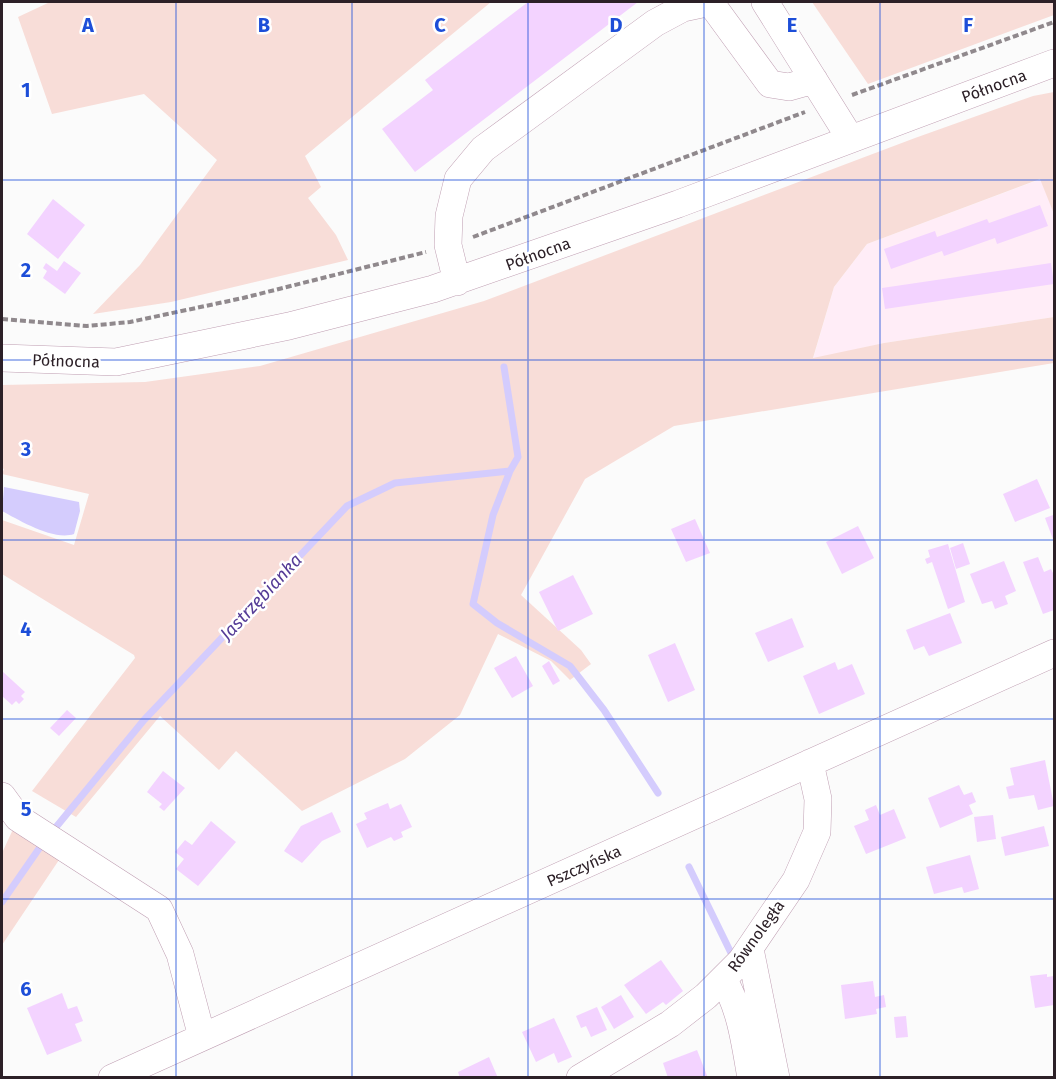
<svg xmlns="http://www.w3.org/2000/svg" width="1056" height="1079" viewBox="0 0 1056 1079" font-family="'Fira Sans',sans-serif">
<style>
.built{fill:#ffedf7}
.green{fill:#f8ddd8}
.water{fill:#d4ccfd}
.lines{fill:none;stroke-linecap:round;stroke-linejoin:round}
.stream{stroke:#d4ccfd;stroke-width:7}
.building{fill:#f3d3ff}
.minor-casing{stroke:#bf9eb2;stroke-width:28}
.path{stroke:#90898d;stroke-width:4;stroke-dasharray:6 3;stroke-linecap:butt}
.minor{stroke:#fff;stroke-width:27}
.grid{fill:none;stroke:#1d4ed8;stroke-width:1.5;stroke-opacity:0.55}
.labels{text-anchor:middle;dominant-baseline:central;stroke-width:5;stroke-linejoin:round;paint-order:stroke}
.street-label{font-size:16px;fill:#2c2027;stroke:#fff}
.water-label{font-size:18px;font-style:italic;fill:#553c97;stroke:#fff}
.grid-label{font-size:20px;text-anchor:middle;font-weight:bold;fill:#1d4ed8;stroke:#fff;stroke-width:5;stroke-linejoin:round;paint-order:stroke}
</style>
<rect width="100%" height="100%" fill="#fbfbfb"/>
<path class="built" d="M 1041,179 L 1054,214 L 1054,317 L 884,343 L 813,359 L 834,287 L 867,244 Z"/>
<path class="green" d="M 50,2 L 491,2 L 305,156 L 321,187 L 308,198 L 336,235 L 348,260 L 171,302 L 93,314 L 140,265 L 217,160 L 144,94 L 52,114 L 18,17 Z
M 812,2 L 1054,2 L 1054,15 L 868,84 Z
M 1054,92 L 1054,214 L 1040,179 L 867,244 L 834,287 L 813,358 L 884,343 L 1054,317 L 1054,363 L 674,426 L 585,479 L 521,595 L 581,650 L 591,664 L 570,680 L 551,661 L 498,634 L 460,715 L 405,759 L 302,811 L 236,751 L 219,770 L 160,716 L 76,817 L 32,791 L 135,658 L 134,655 L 2,574 L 2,520 L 74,545 L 89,494 L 2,474 L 4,469 L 2,468 L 2,385 L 145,382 L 260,366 L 484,301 L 915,138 L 1033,96 Z
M 15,825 L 63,854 L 2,945 L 2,853 Z"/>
<path class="water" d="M 4,487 L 79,502 L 80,511 L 74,534 C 53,541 19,520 2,511 Z"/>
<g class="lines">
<path class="stream" d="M 510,471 L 493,515 L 473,604 L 497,623 L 570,666 L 604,710 L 658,793
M 52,832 L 144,720 L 347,506 L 395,483 L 510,471 L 518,457 L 504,367
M 689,867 L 732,955
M 2,902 L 45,840"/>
</g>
<path class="building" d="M 528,2 L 638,2 L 415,172 L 382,129 L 433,90 L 425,80 Z
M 53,199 L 85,225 L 58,259 L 27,234 Z
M 1040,205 L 1048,226 L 997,244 L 995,238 L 944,256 L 942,251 L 891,269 L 884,249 L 935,231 L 937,237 L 987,219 L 989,223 Z
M 64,261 L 81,273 L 65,294 L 43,278 L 47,271 L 43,268 L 46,263 L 57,271 Z
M 1051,263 L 1054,284 L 885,309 L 882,288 Z
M 1037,479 L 1050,508 L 1015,522 L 1003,494 Z
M 1053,515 L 1054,518 L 1054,542 L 1045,518 Z
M 695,519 L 710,553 L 686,562 L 671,529 Z
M 858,526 L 874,558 L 842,574 L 826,542 Z
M 963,543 L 970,564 L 956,569 L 950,548 Z
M 948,544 L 965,602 L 948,609 L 932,562 L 927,564 L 925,559 L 930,557 L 928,550 Z
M 1038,557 L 1044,572 L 1051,569 L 1054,575 L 1054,610 L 1043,614 L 1023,562 Z
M 1004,561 L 1016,591 L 1005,596 L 1008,604 L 995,609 L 992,601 L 982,604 L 970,574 Z
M 573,575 L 593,614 L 558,631 L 539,592 Z
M 950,613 L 962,643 L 929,656 L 924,646 L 914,650 L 906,630 Z
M 792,618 L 804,647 L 768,662 L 755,633 Z
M 675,643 L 695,690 L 668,702 L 648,655 Z
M 516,656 L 533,686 L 512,698 L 494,668 Z
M 549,661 L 560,681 L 553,685 L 542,666 Z
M 835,662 L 838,670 L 852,664 L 865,694 L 819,714 L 803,676 Z
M 2,671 L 25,692 L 21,696 L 24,699 L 19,704 L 16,701 L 12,705 L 2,696 Z
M 67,710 L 76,718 L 59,736 L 50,728 Z
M 1045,760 L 1054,806 L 1038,810 L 1034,795 L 1009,799 L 1006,787 L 1014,785 L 1010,768 Z
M 163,771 L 185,788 L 164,811 L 159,807 L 162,804 L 147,792 Z
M 959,785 L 964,795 L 972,792 L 976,802 L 969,805 L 973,814 L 940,828 L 928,798 Z
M 388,803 L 390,809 L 401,804 L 412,827 L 401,832 L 403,837 L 394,841 L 391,837 L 367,848 L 356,824 L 367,819 L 364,813 Z
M 876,805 L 880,815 L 894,809 L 906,838 L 866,854 L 854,826 L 869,820 L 865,810 Z
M 332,812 L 341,832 L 322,841 L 302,863 L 284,851 L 301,826 Z
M 993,815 L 996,839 L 977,842 L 974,817 Z
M 211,821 L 236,842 L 198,886 L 176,869 L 184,859 L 175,852 L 185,840 L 192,845 Z
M 1044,826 L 1049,846 L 1005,856 L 1001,837 Z
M 970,855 L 979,889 L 964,893 L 962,887 L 934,894 L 926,867 Z
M 661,960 L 683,991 L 666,1005 L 663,1002 L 646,1014 L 624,985 Z
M 1047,974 L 1047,977 L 1054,976 L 1054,1005 L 1035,1008 L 1030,976 Z
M 873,981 L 875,997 L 884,995 L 886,1007 L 876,1009 L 877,1014 L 845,1019 L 841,985 Z
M 62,993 L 68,1009 L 77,1006 L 83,1021 L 75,1024 L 82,1041 L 47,1055 L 27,1008 Z
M 621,995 L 634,1017 L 614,1029 L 601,1007 Z
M 597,1007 L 607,1030 L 591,1037 L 586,1026 L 581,1028 L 576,1016 Z
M 906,1016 L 908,1037 L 896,1038 L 894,1017 Z
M 554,1018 L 572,1057 L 558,1063 L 554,1053 L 536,1062 L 522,1032 Z
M 697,1050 L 708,1078 L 668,1078 L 663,1063 Z
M 489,1057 L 498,1078 L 460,1078 L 458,1072 Z"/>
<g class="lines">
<g class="minor-casing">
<path id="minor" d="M 710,2 L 770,84 L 789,87 L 814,80
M 765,2 L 850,138
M 457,282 L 448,245 L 449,216 L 458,179 L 483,149 L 655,23 L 683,8 L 711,2
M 2,358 L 116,362 L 289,326 L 433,289 L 678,204 L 1054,63
M 2,796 L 18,818 L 159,909 L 180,954 L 202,1037
M 750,949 L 776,1078
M 723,979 C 741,1009 745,1044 751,1078
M 112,1078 L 1054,653
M 580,1078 L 670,1024 L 706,996 L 741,961 L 796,880 L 817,832 L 818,799 L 810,763"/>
</g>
<path class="path" d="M 852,95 L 1054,22
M 473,237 L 805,112
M 2,319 L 87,326 L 130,322 L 243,298 L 426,252"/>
<use href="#minor" class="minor"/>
</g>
<path class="grid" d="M 176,2 L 176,1078M 352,2 L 352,1078M 528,2 L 528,1078M 704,2 L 704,1078M 880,2 L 880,1078M 2,180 L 1054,180M 2,360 L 1054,360M 2,540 L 1054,540M 2,719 L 1054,719M 2,899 L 1054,899"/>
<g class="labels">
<g class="street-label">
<text transform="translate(994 86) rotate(-20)">Północna</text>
<text transform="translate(538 254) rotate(-20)">Północna</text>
<text transform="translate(66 361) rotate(2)">Północna</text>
<text transform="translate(584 866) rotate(-24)">Pszczyńska</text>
<text transform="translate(756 936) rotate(-54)">Równoległa</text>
</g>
<g class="water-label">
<text transform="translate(261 597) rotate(-47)">Jastrzębianka</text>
</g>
</g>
<g class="grid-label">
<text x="88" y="32">A</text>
<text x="264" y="32">B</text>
<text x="440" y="32">C</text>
<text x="616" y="32">D</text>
<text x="792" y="32">E</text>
<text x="968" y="32">F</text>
<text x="26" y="97">1</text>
<text x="26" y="277">2</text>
<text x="26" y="456">3</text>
<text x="26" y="636">4</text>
<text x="26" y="816">5</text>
<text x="26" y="996">6</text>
</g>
<rect width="1056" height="1079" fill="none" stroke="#2c2027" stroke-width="6"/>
</svg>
